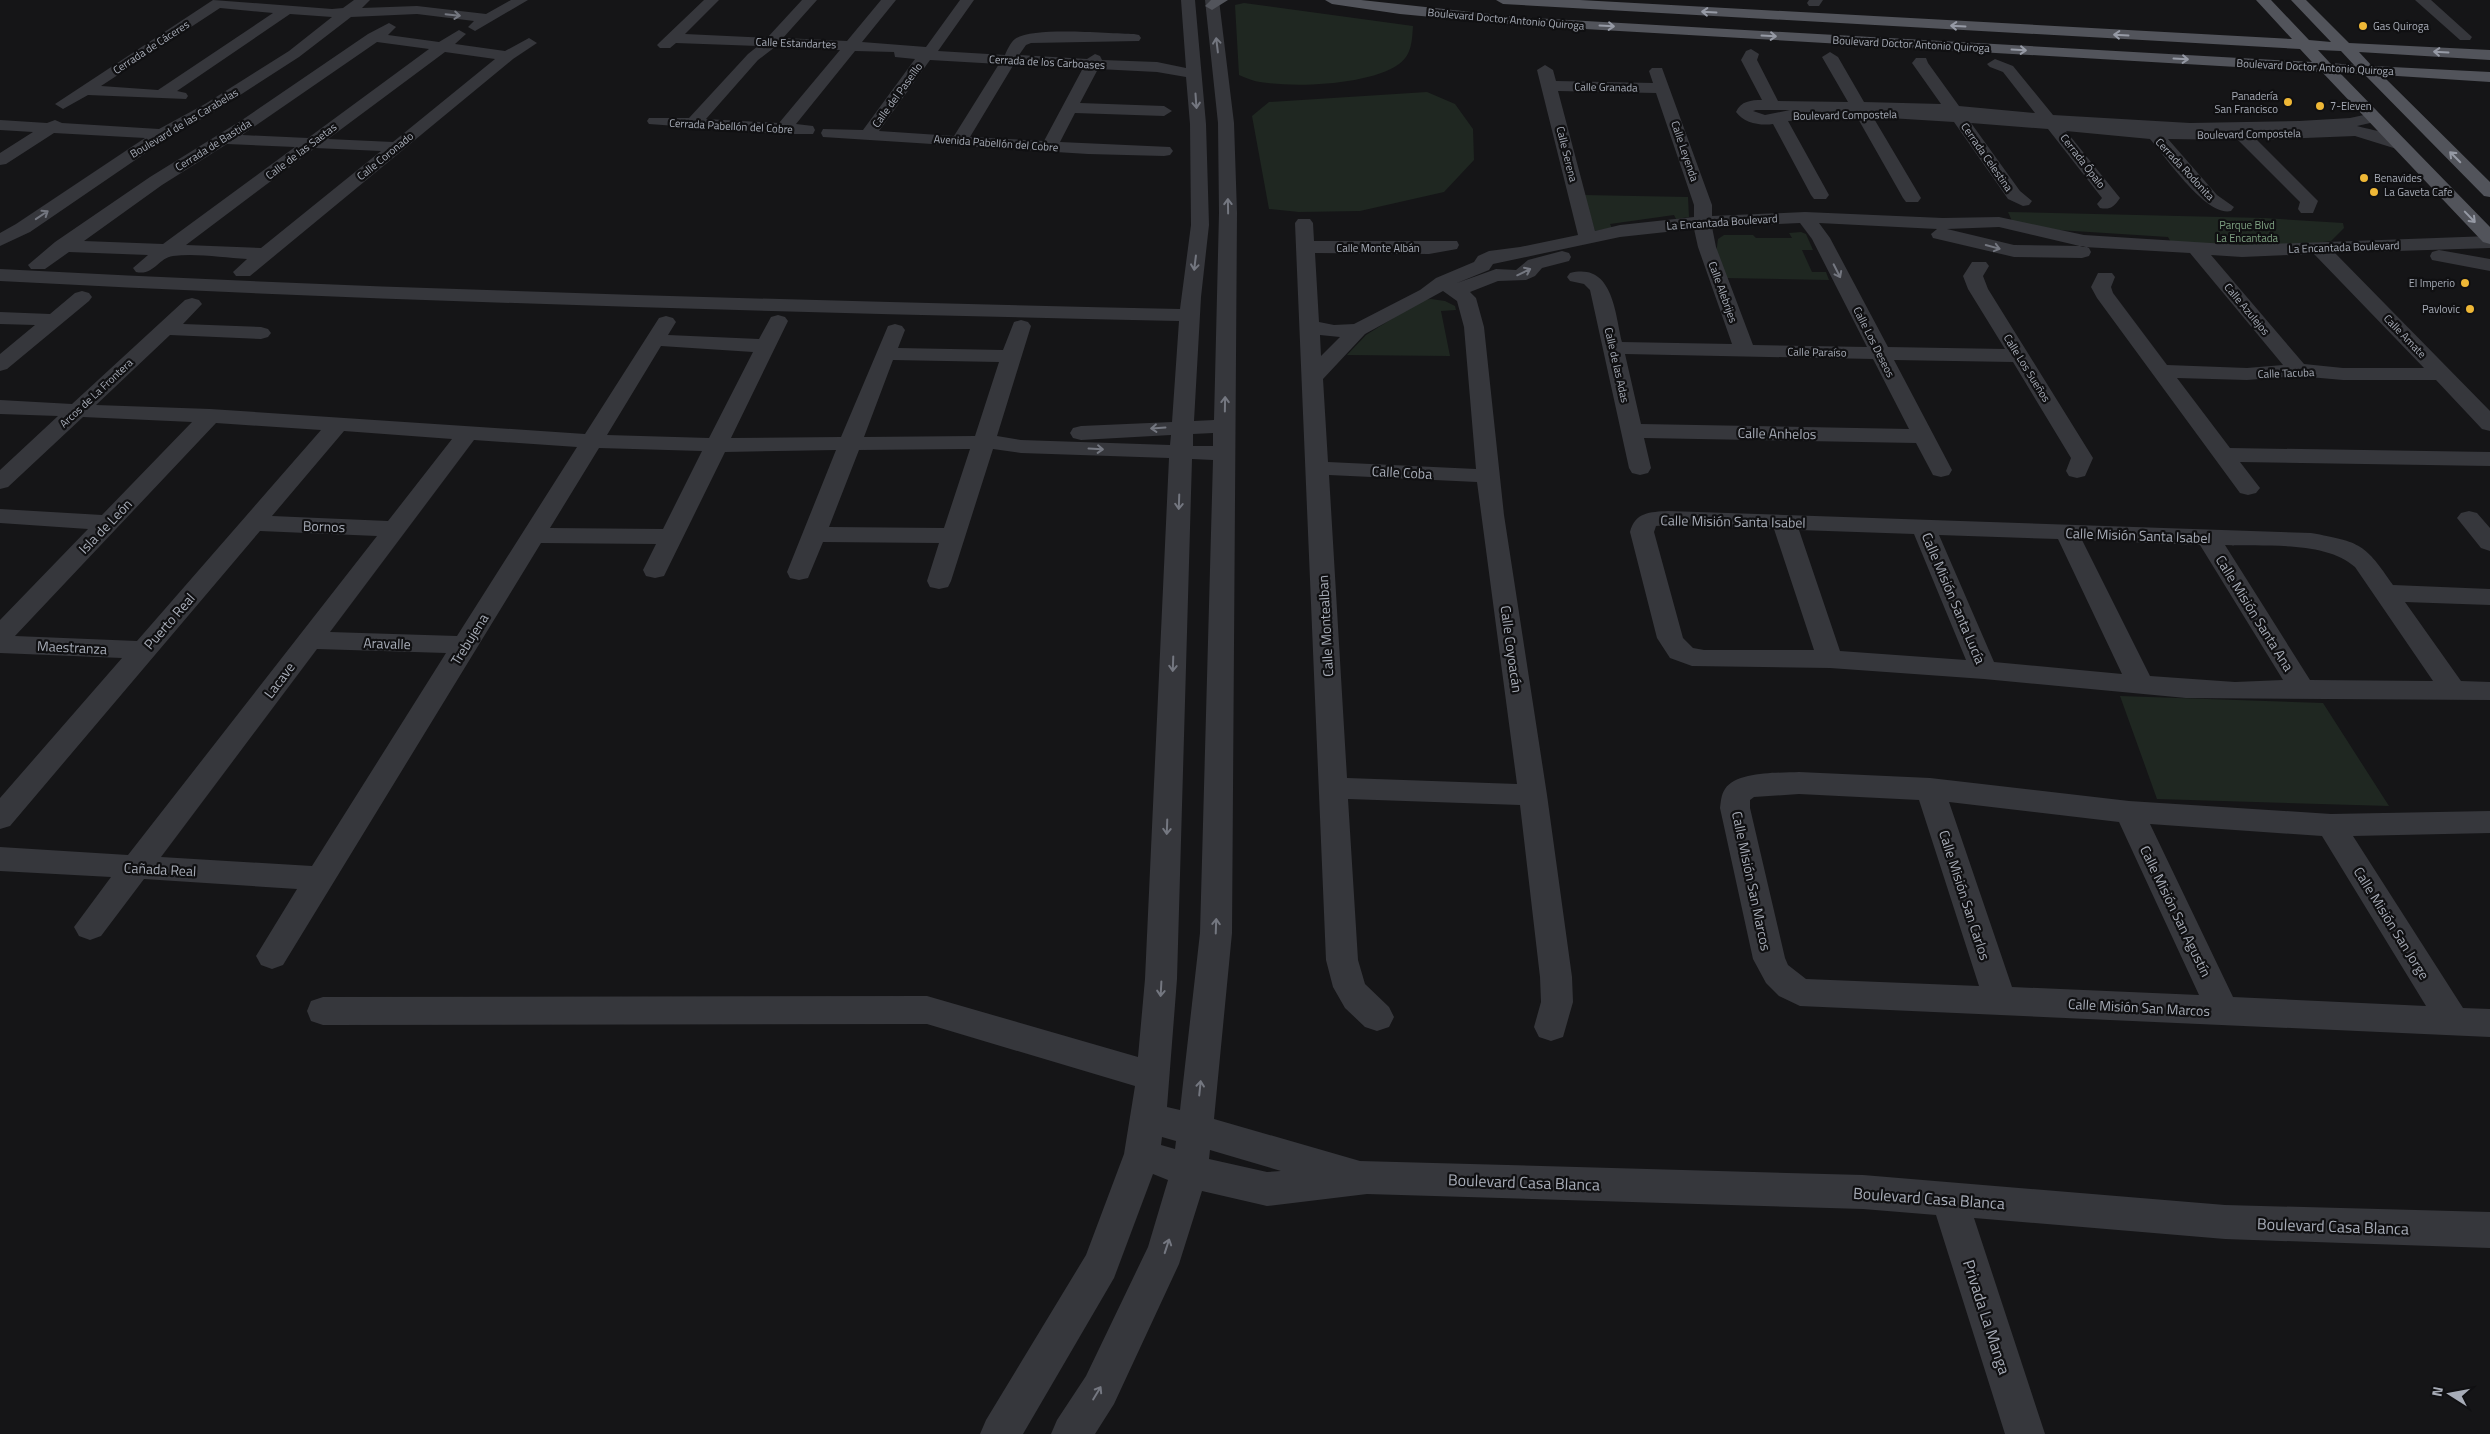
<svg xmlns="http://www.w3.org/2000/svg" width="2490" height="1434" viewBox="0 0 2490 1434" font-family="'Titillium Web',sans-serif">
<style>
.green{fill:#1f2721}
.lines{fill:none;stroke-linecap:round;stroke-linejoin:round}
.minor{fill:#36373c;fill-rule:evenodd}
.major{fill:#52545b;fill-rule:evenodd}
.oneway{stroke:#969aa5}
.oneway2{stroke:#747780}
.poi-dot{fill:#eeb736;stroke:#101012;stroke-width:2}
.labels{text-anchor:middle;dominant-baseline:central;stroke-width:4.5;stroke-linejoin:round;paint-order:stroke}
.far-street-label{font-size:11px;fill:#a7acb7;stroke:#101012}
.far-poi-label{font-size:11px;fill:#a7acb7;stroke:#101012;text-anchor:start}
.far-park-label{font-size:11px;fill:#7fa282;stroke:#101012}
.street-label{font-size:14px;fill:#a7acb7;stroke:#101012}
.near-street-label{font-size:16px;fill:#a7acb7;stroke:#101012}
</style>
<rect width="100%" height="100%" fill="#151517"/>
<path class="green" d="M 1244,3 L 1413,26 C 1412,40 1412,55 1399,64 C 1370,85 1295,88 1260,82 C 1253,81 1246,78 1239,75 L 1235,5 Z
M 1427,92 L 1455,104 L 1473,129 L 1474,160 L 1444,192 L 1360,211 L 1299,212 L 1269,209 L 1252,116 L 1269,102 Z
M 1584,195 L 1688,197 L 1689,217 L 1676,219 L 1674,215 L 1610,224 L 1612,228 L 1595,231 Z
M 2008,212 L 2264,218 L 2343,223 L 2344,228 L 2331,241 L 2285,247 L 2172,244 L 2168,237 L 2058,230 L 2012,221 Z
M 1801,232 L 1806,234 L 1813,250 L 1802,250 L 1812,272 L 1826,272 L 1829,280 L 1724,278 L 1716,254 L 1718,239 L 1724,235 L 1753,235 L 1756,238 L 1792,238 L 1789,233 Z
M 1431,299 L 1445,301 L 1455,306 L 1456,310 L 1441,311 L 1450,356 L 1347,355 L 1366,335 L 1422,300 Z
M 2120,696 L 2323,703 L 2389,806 L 2157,799 Z"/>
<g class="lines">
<path class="minor" d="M 213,0 L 332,9 L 343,8 L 354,0 L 370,0 L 362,8 L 417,6 L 486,14 L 511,0 L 528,0 L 475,31 L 468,27 L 474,21 L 417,14 L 351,17 L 299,57 L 217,110 L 166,139 L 30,232 L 0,246 L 0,233 L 16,224 L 145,138 L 54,133 L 6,164 L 0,165 L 0,153 L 33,132 L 0,130 L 0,120 L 47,123 L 55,120 L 62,123 L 159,129 L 205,104 L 289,51 L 332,17 L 290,14 L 177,91 L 186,93 L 188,96 L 186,99 L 88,95 L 63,109 L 55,104 ZM 220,8 L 273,13 L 158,90 L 101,86 Z
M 704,0 L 719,0 L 685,34 L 767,38 L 802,0 L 817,0 L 783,38 L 847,41 L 881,0 L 896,0 L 862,42 L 926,47 L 960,0 L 974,0 L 938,51 L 1005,55 C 1007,50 1011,42 1015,39 C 1033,26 1110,34 1134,34 L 1139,35 L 1141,38 L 1139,41 L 1031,43 L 1026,45 L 1019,55 L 1087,59 L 1095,54 L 1100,56 L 1102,60 L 1157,62 L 1186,68 L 1181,0 L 1195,0 L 1206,124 L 1209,225 L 1201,297 L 1194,421 L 1214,420 L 1219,213 L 1218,123 L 1205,0 L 1219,0 L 1234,123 L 1237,213 L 1232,933 L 1214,1119 L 1360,1161 L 1863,1175 L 2225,1205 L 2490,1212 L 2490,1248 L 2225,1239 L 1974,1218 L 2045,1434 L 2005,1434 L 1936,1215 L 1863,1209 L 1367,1194 L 1267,1206 L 1202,1191 L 1179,1264 L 1114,1404 L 1095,1434 L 1051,1434 L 1057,1420 L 1086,1376 L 1148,1247 L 1168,1180 L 1153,1174 L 1114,1278 L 1023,1434 L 980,1434 L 986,1420 L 1086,1255 L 1124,1154 L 1135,1086 L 927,1024 L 323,1025 L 311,1021 L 307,1011 L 311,1001 L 323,997 L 927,996 L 1138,1057 L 1145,979 L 1169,458 L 1021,453 L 993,449 L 951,581 L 948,587 L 939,589 L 930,587 L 927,581 L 939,543 L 823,542 L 808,578 L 799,580 L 790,578 L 787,572 L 836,450 L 725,452 L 664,576 L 655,578 L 646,576 L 643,570 L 656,544 L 541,543 L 283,965 L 272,969 L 261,965 L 256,956 L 297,889 L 144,879 L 101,936 L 90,940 L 79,936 L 74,927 L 111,877 L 0,871 L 0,847 L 128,855 L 377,536 L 260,531 L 10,826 L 0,829 L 0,798 L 122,658 L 0,653 L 0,620 L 88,529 L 0,523 L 0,509 L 102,515 L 192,422 L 83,417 L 8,487 L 0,489 L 0,470 L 58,416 L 0,414 L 0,400 L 72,404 L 185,300 L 192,298 L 199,300 L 202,304 L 183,324 L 261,327 L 268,329 L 271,333 L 268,337 L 261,339 L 170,335 L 96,405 L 210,409 L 585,434 L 659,318 L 666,316 L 673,318 L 676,322 L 668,335 L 759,339 L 771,317 L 778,315 L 785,317 L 788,321 L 731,438 L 841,437 L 888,326 L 895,324 L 902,326 L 905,330 L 898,348 L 1003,350 L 1014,322 L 1021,320 L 1028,322 L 1031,326 L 997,436 L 1021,440 L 1170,445 L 1171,435 L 1081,440 L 1073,438 L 1070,433 L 1073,428 L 1081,426 L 1172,422 L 1179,321 C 786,312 393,302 0,281 L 0,269 C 393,290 787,300 1180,309 L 1191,225 L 1190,124 L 1186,77 L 1157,72 L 1098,69 L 1080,103 L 1164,106 L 1172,111 L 1164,116 L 1075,113 L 1060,142 L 1170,147 L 1173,151 L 1170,155 L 1164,156 L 1088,154 L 823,137 L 821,133 L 823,129 L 863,130 L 915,59 L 895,57 L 894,52 L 855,51 L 796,124 L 813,126 L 815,130 L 813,134 L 783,134 L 649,124 L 647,121 L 649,118 L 689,118 L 748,54 L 758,46 L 676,43 L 670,48 L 660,48 L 657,45 L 660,42 ZM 775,47 L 840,50 L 779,123 L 706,119 L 758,60 ZM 930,60 L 999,64 L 954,136 L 879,131 ZM 1014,64 L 1083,68 L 1044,141 L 970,137 ZM 661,346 L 753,352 L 709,438 L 607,435 ZM 893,360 L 999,362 L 975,436 L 864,437 ZM 216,423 L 321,430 L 137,641 L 15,636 ZM 344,431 L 452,439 L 388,521 L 272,516 ZM 1213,433 L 1213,446 L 1193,446 L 1193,434 ZM 474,440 L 577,447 L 457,636 L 330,632 ZM 599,448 L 702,451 L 663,529 L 550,528 ZM 970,449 L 944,528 L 829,527 L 859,450 ZM 1192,459 L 1213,460 L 1200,933 L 1180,1110 L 1167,1107 L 1177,979 ZM 317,649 L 446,653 L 312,866 L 161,857 ZM 1162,1137 L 1176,1141 L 1175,1149 L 1161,1145 ZM 1210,1150 L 1281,1171 L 1267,1172 L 1209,1159 Z
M 1809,0 L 1823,0 L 1819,6 L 1809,6 L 1807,3 Z
M 2415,0 L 2431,0 L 2472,37 L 2470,40 L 2460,40 Z
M 389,23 L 396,27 L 388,35 L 439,42 L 459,30 L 466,34 L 455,44 L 505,51 L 529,38 L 537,43 L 513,59 L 250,276 L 236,276 L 233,272 L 247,259 C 224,258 197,253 173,256 C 158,258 154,276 136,272 L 133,268 L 148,255 L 69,252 L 45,269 L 31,269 L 28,265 L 55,242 L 150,177 L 242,120 L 368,34 ZM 377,42 L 429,49 L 308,138 L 242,135 ZM 445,52 L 495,59 L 393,142 L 328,139 ZM 227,144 L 295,147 L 163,244 L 84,241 L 162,185 ZM 315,148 L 381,151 L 261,248 L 186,245 Z
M 1751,49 L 1759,54 L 1757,60 L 1778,101 L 1848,102 L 1822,57 L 1830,52 L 1838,57 L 1864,102 L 1941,104 L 1912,63 L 1916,58 L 1926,58 L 1928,63 L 1959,106 L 2035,113 L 2003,72 L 1990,67 L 1987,64 L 1995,59 L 2013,66 L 2053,115 L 2190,123 L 2299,121 L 2350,118 L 2373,113 L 2379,115 L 2381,118 L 2379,121 L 2357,126 C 2370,130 2401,134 2408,145 L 2406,149 L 2400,150 L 2355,136 L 2257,140 L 2318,201 L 2313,213 L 2301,213 L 2298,209 L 2300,202 L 2238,140 L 2168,139 L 2217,195 L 2234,207 L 2231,211 C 2206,217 2166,157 2150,139 L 2066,131 L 2120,198 C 2114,207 2110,210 2100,208 L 2097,204 L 2102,198 L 2048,129 L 1971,123 L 2020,191 L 2032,201 L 2029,205 L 2023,206 L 2008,199 L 1954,122 L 1873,117 L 1921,198 L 1918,202 L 1906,202 L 1903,198 L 1857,117 L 1788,121 L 1829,195 L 1826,199 L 1814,199 L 1811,195 L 1773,124 C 1760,126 1744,123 1736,112 C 1741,101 1751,100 1762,100 L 1741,60 L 1746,51 ZM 1756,110 L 1790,110 L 1765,115 L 1753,111 Z
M 1545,65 L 1553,70 L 1556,81 L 1653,83 L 1649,71 L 1652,68 L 1662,68 L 1712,205 L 1712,216 L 1805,212 L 1943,218 L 1999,217 L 2084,235 L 2242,245 L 2490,236 L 2490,248 L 2335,253 L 2490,411 L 2490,431 L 2482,429 L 2436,380 L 2343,380 L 2298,376 L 2247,380 L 2177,378 L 2230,448 L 2490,452 L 2490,466 L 2240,462 L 2260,488 L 2256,493 L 2248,495 L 2240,493 L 2097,298 L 2091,287 L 2098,273 L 2112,273 L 2115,277 L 2111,287 L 2113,293 L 2167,365 L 2247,368 L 2283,365 L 2190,253 L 2084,247 L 1999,227 L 1947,229 L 2014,245 L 2082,246 L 2089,248 L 2091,252 L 2089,256 L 2082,258 L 2014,257 L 1933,238 L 1931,234 L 1937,229 L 1819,223 L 1830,238 L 1888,347 L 2005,349 L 1968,289 L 1963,276 L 1972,262 L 1986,262 L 1989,266 L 1983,276 L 1988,289 L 2093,458 L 2085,476 L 2077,478 L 2069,476 L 2066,471 L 2071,458 L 2013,362 L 1894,360 L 1952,470 L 1949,475 L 1941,477 L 1933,475 L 1916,443 L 1644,438 L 1651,468 L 1648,473 L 1640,475 L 1632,473 L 1629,468 L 1590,290 L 1584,284 L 1570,281 L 1567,277 L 1570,273 C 1613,262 1615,313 1622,342 L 1732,344 L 1698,247 L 1694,229 L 1620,237 L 1493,264 L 1489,270 L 1457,283 L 1496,269 L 1516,270 L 1528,260 L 1562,251 L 1569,253 L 1571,257 L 1569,261 L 1542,268 L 1535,276 L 1526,280 L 1498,281 L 1470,292 L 1476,298 L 1484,327 L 1504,515 L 1547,795 L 1572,977 L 1573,1002 L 1563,1037 L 1551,1041 L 1539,1037 L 1534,1027 L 1541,1002 L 1540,977 L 1520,805 L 1348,799 L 1358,960 L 1365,984 L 1389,1007 L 1394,1017 L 1389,1027 L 1377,1031 L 1365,1027 L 1345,1008 L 1333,987 L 1326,960 L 1295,223 L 1298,219 L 1310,219 L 1313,223 L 1314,241 L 1457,241 L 1459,245 L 1457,249 L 1429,254 L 1315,253 L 1319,322 L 1334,325 L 1354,324 L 1420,290 L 1436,278 L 1474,262 L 1478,256 L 1489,251 L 1520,247 L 1578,235 L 1537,70 ZM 1558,91 L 1656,93 L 1694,205 L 1694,217 L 1620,225 L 1595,231 ZM 1800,223 L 1812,239 L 1867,347 L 1753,345 L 1716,247 L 1712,227 ZM 2314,254 L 2424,368 L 2343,368 L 2304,364 L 2211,255 L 2242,257 ZM 1443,291 L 1457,301 L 1464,327 L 1476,469 L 1328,462 L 1323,379 L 1365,334 ZM 1320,335 L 1340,337 L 1321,356 ZM 1625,354 L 1873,359 L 1909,429 L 1641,424 ZM 1329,475 L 1477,482 L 1517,784 L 1347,778 Z
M 2439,250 L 2490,259 L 2490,271 L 2432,260 L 2430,256 L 2432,252 Z
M 82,291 L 89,293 L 92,297 L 89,301 L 7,369 L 0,371 L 0,354 L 35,325 L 0,324 L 0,312 L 50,314 L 75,293 Z
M 1668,511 L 2311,533 C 2361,542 2365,544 2393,585 L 2490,589 L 2490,605 L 2405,602 L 2461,681 L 2490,682 L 2490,700 L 2186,698 L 1984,679 L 1830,668 L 1692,666 L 1670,658 L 1657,638 L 1630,532 C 1635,512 1650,512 1668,511 ZM 1668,525 L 1774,529 L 1814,650 L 1704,650 L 1693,648 L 1683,638 L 1654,532 L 1656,526 ZM 1799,530 L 1914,534 L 1966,660 L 1840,651 ZM 1939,535 L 2058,539 L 2122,674 L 1994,662 ZM 2082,540 L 2200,545 L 2283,680 L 2235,682 L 2150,676 ZM 2225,545 C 2263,547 2325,540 2355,567 L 2433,681 L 2310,680 Z
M 2469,511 L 2477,513 L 2490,528 L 2490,551 L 2481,548 L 2457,518 L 2461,513 Z
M 1799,772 L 1930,778 L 2129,801 L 2331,814 L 2490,811 L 2490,833 L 2353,836 L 2463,1008 L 2490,1009 L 2490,1037 L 1800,1006 L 1779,996 L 1766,983 L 1753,959 L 1720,808 C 1721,801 1721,795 1725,789 C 1737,771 1779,773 1799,772 ZM 1799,794 L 1919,800 L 1979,986 L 1806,979 L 1788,965 L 1785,958 L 1750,808 L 1750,800 L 1754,797 ZM 1949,802 L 2119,822 L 2199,995 L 2012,987 ZM 2150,824 L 2322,836 L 2426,1006 L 2233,997 Z"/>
<path class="major" d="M 1211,0 L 1228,0 L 1212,10 L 1205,6 Z
M 1325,0 L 1361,0 L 1517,17 L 2312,62 L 2300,49 L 1503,4 L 1496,0 L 1580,0 L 2292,39 L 2256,0 L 2271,0 L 2309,40 L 2331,42 L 2291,0 L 2306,0 L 2349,43 L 2490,50 L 2490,60 L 2359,52 L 2372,66 L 2490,72 L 2490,82 L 2382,75 L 2490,182 L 2490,197 L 2484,196 L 2364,74 L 2340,73 L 2490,227 L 2490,244 L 2483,242 L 2322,72 L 1517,25 L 1400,14 L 1332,4 ZM 2318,50 L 2341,51 L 2354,65 L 2330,63 Z"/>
</g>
<defs><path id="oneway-shaft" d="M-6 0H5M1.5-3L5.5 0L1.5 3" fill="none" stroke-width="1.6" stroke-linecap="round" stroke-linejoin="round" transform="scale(1.25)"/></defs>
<g class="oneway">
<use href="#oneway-shaft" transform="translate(1709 12) rotate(-177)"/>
<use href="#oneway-shaft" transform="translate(1607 26) rotate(3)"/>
<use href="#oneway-shaft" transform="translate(1958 26) rotate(-177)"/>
<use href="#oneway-shaft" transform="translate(2121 35) rotate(-177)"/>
<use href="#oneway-shaft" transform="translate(1769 36) rotate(3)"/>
<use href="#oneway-shaft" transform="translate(2019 50) rotate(3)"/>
<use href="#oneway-shaft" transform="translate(2441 52) rotate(-177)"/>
<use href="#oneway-shaft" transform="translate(2181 59) rotate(3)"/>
<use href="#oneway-shaft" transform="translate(2455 157) rotate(-135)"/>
<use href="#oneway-shaft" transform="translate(2470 217) rotate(46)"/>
</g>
<g class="oneway2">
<use href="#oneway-shaft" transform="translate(453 15) rotate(6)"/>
<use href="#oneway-shaft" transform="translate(1217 45) rotate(-97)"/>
<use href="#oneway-shaft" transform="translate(1196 101) rotate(86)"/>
<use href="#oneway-shaft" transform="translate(1228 206) rotate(-91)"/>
<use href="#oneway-shaft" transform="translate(42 215) rotate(-34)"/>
<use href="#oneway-shaft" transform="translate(1993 247) rotate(15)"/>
<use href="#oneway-shaft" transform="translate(1195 263) rotate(97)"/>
<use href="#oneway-shaft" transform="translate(1837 271) rotate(63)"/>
<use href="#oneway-shaft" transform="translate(1524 272) rotate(-26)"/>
<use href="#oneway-shaft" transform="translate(1225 404) rotate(-89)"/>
<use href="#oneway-shaft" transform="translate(1158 428) rotate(176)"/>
<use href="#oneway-shaft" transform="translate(1096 449) rotate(3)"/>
<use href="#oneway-shaft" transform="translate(1179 502) rotate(92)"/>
<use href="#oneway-shaft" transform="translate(1173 664) rotate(92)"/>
<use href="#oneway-shaft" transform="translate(1167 827) rotate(92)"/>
<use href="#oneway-shaft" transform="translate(1216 926) rotate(-88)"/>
<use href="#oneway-shaft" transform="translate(1161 989) rotate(93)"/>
<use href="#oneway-shaft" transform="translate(1200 1088) rotate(-84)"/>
<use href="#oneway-shaft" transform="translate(1167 1246) rotate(-72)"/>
<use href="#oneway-shaft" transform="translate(1097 1393) rotate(-59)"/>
</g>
<g class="poi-dot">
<circle cx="2363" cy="26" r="5"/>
<circle cx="2288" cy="102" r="5"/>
<circle cx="2320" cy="106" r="5"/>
<circle cx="2364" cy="178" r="5"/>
<circle cx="2374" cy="192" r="5"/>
<circle cx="2465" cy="283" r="5"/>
<circle cx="2470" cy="309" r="5"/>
</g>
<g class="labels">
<g class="far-street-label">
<text transform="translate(1506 19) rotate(5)">Boulevard Doctor Antonio Quiroga</text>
<text transform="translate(796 43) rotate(2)">Calle Estandartes</text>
<text transform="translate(1911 44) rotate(3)">Boulevard Doctor Antonio Quiroga</text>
<text transform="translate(151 47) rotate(-33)">Cerrada de Cáceres</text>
<text transform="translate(1047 62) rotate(3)">Cerrada de los Carboases</text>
<text transform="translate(2315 67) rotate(3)">Boulevard Doctor Antonio Quiroga</text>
<text transform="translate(1606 87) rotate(1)">Calle Granada</text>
<text transform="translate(897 95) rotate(-54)">Calle del Paseíllo</text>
<text transform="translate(1845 115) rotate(-1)">Boulevard Compostela</text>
<text transform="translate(184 123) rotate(-31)">Boulevard de las Carabelas</text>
<text transform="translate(731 126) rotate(3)">Cerrada Pabellón del Cobre</text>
<text transform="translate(2249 134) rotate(-1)">Boulevard Compostela</text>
<text transform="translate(996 143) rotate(4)">Avenida Pabellón del Cobre</text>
<text transform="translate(213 145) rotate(-32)">Cerrada de Bastida</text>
<text transform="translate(301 151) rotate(-37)">Calle de las Saetas</text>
<text transform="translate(1685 151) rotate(71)">Calle Leyenda</text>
<text transform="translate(1567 154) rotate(76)">Calle Serena</text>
<text transform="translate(385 156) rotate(-39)">Calle Coronado</text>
<text transform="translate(1987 157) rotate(55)">Cerrada Celestina</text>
<text transform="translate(2083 161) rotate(52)">Cerrada Ópalo</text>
<text transform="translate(2185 169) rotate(47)">Cerrada Rodonita</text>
<text transform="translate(1722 222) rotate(-4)">La Encantada Boulevard</text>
<text transform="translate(2344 247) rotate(-2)">La Encantada Boulevard</text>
<text x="1378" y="248">Calle Monte Albán</text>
<text transform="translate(1723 292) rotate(70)">Calle Alebrijes</text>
<text transform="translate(2247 309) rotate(50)">Calle Azulejos</text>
<text transform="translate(2405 336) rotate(46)">Calle Amate</text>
<text transform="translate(1874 342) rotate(63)">Calle Los Deseos</text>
<text transform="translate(1817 352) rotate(1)">Calle Paraíso</text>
<text transform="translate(1617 365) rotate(77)">Calle de las Adas</text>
<text transform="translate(2027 368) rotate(58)">Calle Los Sueños</text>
<text transform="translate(2286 373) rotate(-2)">Calle Tacuba</text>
<text transform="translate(96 393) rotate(-43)">Arcos de La Frontera</text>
</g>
<g class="far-poi-label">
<text x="2373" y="26">Gas Quiroga</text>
<text x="2278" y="96" text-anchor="end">Panadería<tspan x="2278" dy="13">San Francisco</tspan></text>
<text x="2330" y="106">7-Eleven</text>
<text x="2374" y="178">Benavides</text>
<text x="2384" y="192">La Gaveta Cafe</text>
<text x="2455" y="283" text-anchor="end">El Imperio</text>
<text x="2460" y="309" text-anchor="end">Pavlovic</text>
</g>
<g class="far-park-label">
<text x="2247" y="225">Parque Blvd<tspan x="2247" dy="13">La Encantada</tspan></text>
</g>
<g class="street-label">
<text transform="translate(1777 433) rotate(1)">Calle Anhelos</text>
<text transform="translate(1402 472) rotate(3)">Calle Coba</text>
<text transform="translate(1733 521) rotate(1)">Calle Misión Santa Isabel</text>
<text transform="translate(105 526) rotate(-46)">Isla de León</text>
<text transform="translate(324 526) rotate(2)">Bornos</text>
<text transform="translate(2138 535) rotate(2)">Calle Misión Santa Isabel</text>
<text transform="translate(1954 598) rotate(67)">Calle Misión Santa Lucía</text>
<text transform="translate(2255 613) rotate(58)">Calle Misión Santa Ana</text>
<text transform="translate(169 621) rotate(-49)">Puerto Real</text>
<text transform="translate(1325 626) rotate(-93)">Calle Montealban</text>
<text transform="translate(469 639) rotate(-58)">Trebujena</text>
<text transform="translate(387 643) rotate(2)">Aravalle</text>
<text transform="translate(72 647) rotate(3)">Maestranza</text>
<text transform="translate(1512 649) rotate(82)">Calle Coyoacán</text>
<text transform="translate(279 680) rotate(-53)">Lacave</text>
<text transform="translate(160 869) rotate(3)">Cañada Real</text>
<text transform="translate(1752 881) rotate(78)">Calle Misión San Marcos</text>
<text transform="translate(1965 895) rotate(72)">Calle Misión San Carlos</text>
<text transform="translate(2176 911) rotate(64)">Calle Misión San Agustín</text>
<text transform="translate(2392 923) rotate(58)">Calle Misión San Jorge</text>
<text transform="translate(2139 1007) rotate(3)">Calle Misión San Marcos</text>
</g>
<g class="near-street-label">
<text transform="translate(1524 1182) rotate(2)">Boulevard Casa Blanca</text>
<text transform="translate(1929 1198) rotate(4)">Boulevard Casa Blanca</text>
<text transform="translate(2333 1226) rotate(2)">Boulevard Casa Blanca</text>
<text transform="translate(1987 1317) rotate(72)">Privada La Manga</text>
</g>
</g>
<g transform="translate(2450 1394) rotate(281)" stroke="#101012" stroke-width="4" paint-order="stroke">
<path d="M0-4L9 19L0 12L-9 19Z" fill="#a7acb7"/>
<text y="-8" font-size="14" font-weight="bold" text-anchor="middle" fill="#a7acb7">N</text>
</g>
</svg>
